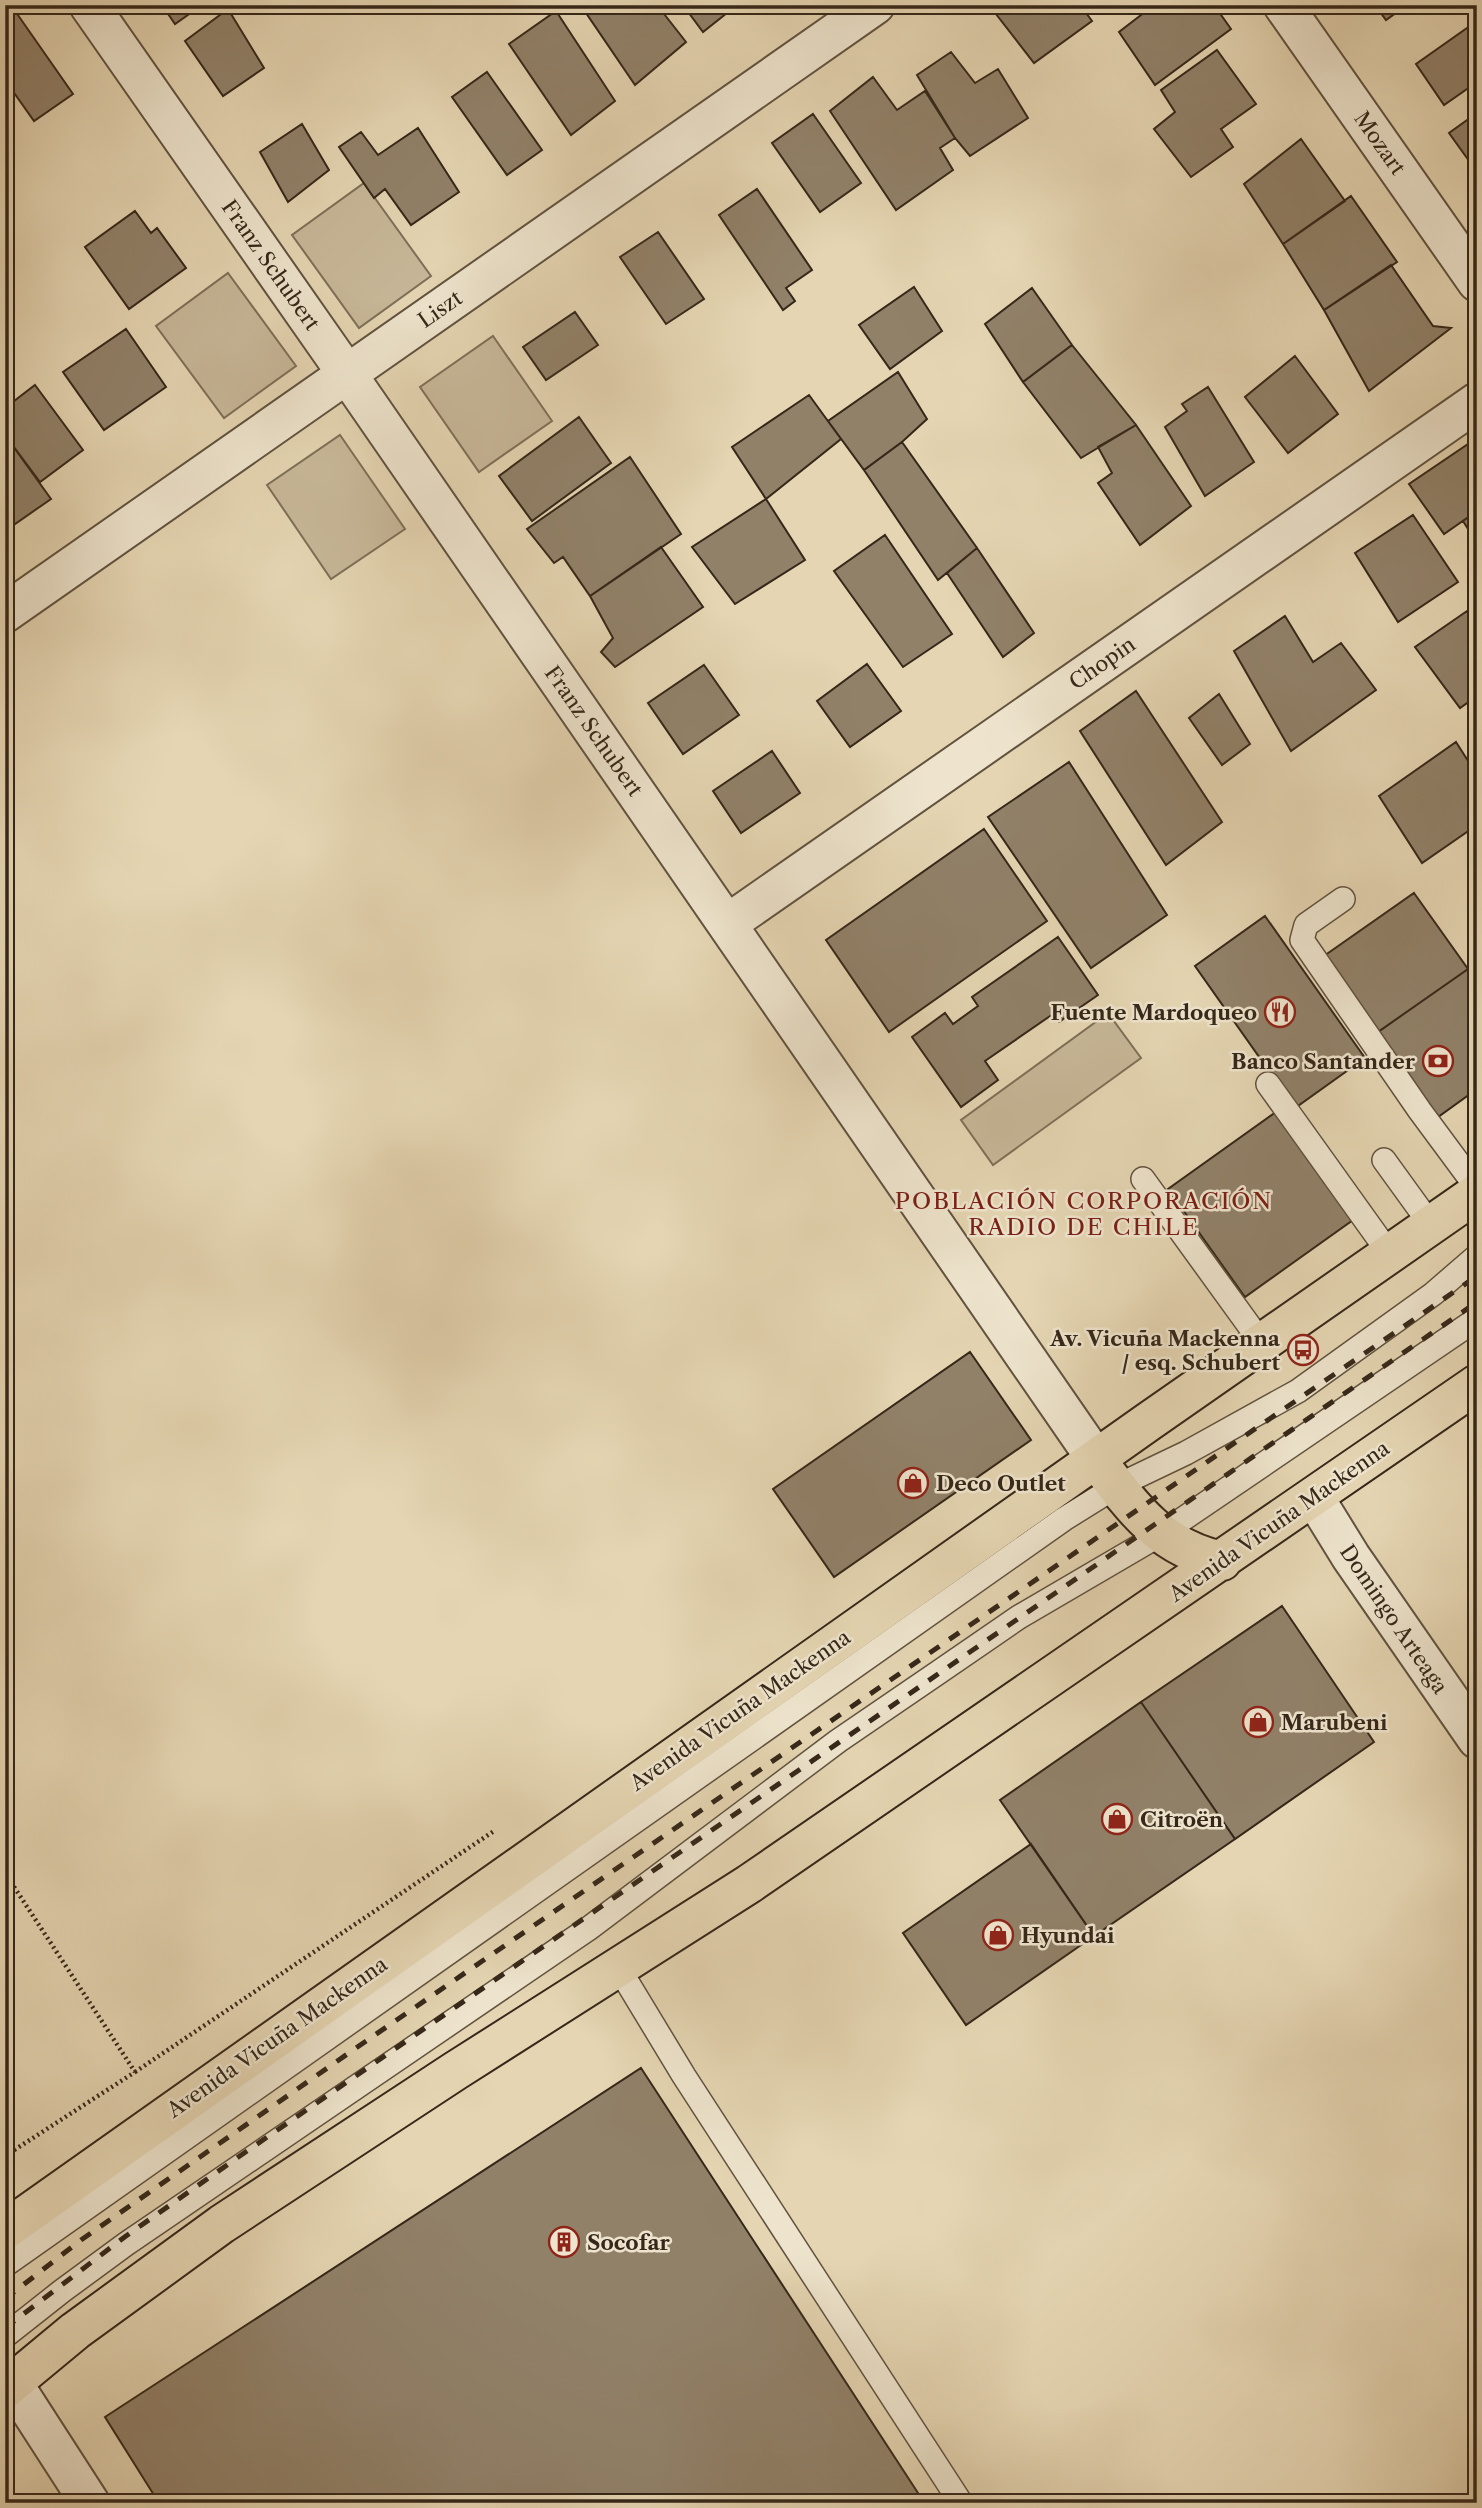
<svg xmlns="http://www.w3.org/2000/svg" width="1482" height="2508" viewBox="0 0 1482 2508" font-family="'Libre Caslon Text',serif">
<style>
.green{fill:#c7b798;stroke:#7e6f58;stroke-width:2}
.building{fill:#918169;stroke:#352719;stroke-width:2}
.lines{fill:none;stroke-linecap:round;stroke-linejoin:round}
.lane-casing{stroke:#61523f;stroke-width:26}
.street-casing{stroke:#61523f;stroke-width:42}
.primary-casing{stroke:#352719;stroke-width:42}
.path{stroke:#352719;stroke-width:4.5;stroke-dasharray:2 3.5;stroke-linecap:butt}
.lane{stroke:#eee4cd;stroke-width:23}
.street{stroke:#eee4cd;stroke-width:38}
.primary{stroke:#e5d5b2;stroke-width:38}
.rail{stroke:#352719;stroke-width:5;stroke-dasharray:12 12;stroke-linecap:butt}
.labels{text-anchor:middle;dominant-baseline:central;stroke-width:5;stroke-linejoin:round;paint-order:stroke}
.street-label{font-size:21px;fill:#352719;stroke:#eee4cd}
.poi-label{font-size:21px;font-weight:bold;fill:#352719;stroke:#eee4cd;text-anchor:start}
.neighbourhood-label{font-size:23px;letter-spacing:2px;fill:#7a1f14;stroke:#eee4cd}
</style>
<rect width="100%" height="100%" fill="#e5d5b2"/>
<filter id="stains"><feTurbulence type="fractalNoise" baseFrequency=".00286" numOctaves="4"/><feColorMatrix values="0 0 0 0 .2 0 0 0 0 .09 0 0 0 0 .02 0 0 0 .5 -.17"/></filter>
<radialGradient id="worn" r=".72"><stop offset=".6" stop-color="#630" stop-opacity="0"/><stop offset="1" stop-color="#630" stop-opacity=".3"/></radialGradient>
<path class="green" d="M 364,183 L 431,276 L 359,328 L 292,235 Z
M 228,273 L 296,366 L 224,418 L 156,326 Z
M 493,336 L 552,421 L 479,472 L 420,387 Z
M 340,435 L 405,529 L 331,579 L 267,485 Z
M 1108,1013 L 1141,1058 L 993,1165 L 961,1120 Z"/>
<path class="building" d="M 162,5 L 202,5 L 175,24 Z
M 584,5 L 657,5 L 686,42 L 635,85 L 582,7 Z
M 683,5 L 737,5 L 703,32 Z
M 989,5 L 1080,5 L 1092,21 L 1034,63 Z
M 1154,5 L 1214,5 L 1231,29 L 1155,85 L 1119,32 Z
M 1375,5 L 1407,5 L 1386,20 Z
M 13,8 L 73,94 L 34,121 L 5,80 L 5,14 Z
M 228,9 L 264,68 L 223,96 L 185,41 Z
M 556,11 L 615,101 L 571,135 L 509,44 Z
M 1477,21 L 1477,82 L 1444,105 L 1416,64 Z
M 1217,50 L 1256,104 L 1221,129 L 1233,147 L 1191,177 L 1154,129 L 1175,112 L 1161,90 Z
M 951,52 L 975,83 L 998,69 L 1028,118 L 970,156 L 955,138 L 917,75 Z
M 487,72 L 542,150 L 507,175 L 452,97 Z
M 873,77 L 897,110 L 925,91 L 955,138 L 940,148 L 953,170 L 896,210 L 830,111 Z
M 1477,113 L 1477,172 L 1449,133 Z
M 813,114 L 861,183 L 820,212 L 772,143 Z
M 302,124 L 329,170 L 288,202 L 260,152 Z
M 418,128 L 459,192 L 411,225 L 385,189 L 374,198 L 339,147 L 361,132 L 378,155 Z
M 1301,139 L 1345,201 L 1283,244 L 1244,184 Z
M 757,189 L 812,270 L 786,288 L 795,301 L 783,310 L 719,215 Z
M 1351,196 L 1397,262 L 1324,310 L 1283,244 Z
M 135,211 L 151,233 L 157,228 L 186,268 L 129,309 L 85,247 Z
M 658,232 L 704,299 L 666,324 L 620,257 Z
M 1391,265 L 1433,326 L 1451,328 L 1369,391 L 1324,310 Z
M 914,287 L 942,331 L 890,369 L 859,325 Z
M 1032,288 L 1072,345 L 1023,382 L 985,324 Z
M 575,312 L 598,345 L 546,380 L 523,347 Z
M 126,329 L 166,387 L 104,430 L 63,372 Z
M 1072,345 L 1136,425 L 1081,458 L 1023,382 Z
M 1295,356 L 1338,414 L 1288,453 L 1245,397 Z
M 898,372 L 927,419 L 902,442 L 864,470 L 828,421 Z
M 35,385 L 83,450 L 40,482 L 5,435 L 5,408 Z
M 1208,387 L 1254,462 L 1205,496 L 1165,427 L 1187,411 L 1182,404 Z
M 809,395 L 841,439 L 766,499 L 732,447 Z
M 579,417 L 611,463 L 532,521 L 499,476 Z
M 1136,425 L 1191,506 L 1140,545 L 1098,483 L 1112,473 L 1098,447 Z
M 5,435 L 51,499 L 5,531 Z
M 1477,438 L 1477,511 L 1444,534 L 1409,484 Z
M 902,442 L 977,548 L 938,580 L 864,470 Z
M 630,457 L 681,534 L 590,596 L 563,557 L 554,563 L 527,529 Z
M 766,499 L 805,560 L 735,604 L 692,547 Z
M 1477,511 L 1477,543 L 1463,521 Z
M 1413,515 L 1458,582 L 1398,622 L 1355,553 Z
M 885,535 L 952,634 L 903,667 L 834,571 Z
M 661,547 L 703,607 L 615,667 L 601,652 L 613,638 L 590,596 Z
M 977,548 L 1034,633 L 1003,657 L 947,573 Z
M 1467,611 L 1477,624 L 1477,634 L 1468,641 L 1477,655 L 1477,696 L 1460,708 L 1415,647 Z
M 1285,616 L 1313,662 L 1341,643 L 1376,690 L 1291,751 L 1234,651 Z
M 867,664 L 901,711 L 850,747 L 817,701 Z
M 704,665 L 739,715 L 683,754 L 648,703 Z
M 1136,691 L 1222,822 L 1166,865 L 1080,731 Z
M 1219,694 L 1250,744 L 1222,765 L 1189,718 Z
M 1456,742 L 1477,775 L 1477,825 L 1422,863 L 1379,796 Z
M 772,751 L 800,793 L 741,833 L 713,791 Z
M 1069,762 L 1167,915 L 1091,968 L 988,817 Z
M 984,829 L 1047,921 L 889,1032 L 826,940 Z
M 1414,893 L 1468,969 L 1378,1032 L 1324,956 Z
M 1265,916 L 1365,1058 L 1295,1108 L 1195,966 Z
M 1058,937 L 1098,995 L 1059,1022 L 1053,1014 L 985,1061 L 998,1080 L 961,1107 L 912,1037 L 945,1013 L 953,1024 L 978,1006 L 972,997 Z
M 1468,969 L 1477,981 L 1477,1089 L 1438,1117 L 1378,1032 Z
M 1276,1112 L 1353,1220 L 1245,1297 L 1168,1189 Z
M 970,1352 L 1031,1440 L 834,1577 L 773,1489 Z
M 1282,1606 L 1374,1742 L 1235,1839 L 1141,1702 Z
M 1141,1702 L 1235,1839 L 1094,1936 L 1000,1800 Z
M 1031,1844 L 1094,1936 L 966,2025 L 903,1933 Z
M 641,2068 L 918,2493 L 904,2503 L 159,2503 L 105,2417 Z"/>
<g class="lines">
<g class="lane-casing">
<path id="lane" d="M 1343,899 L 1306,925 L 1302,940 L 1420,1111 L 1477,1188
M 1268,1084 L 1389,1253
M 1384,1160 L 1431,1225
M 1143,1179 L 1261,1342
M 618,1967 L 684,2076 L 961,2503
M 5,2265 L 1064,1519 L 1117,1486 L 1186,1453 L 1298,1391 L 1433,1294 L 1477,1256
M 5,2336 L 62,2291 L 126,2244 L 588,1929 L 838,1741 L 939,1672 L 1019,1617 L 1161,1534 L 1477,1319"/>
</g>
<g class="street-casing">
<path id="street" d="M 89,5 L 347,374 L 1096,1459
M 1283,5 L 1477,282
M 5,613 L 875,5
M 727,924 L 1477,402
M 1314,1497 L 1351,1557 L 1477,1739
M 12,2382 L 90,2503"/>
</g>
<g class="primary-casing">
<path id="primary" d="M 1096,1459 C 1132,1507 1160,1548 1222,1561
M 5,2230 L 1148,1422 L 1477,1193
M 5,2389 L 75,2331 L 222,2224 L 455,2071 L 749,1884 L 1477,1384"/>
</g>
<path class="path" d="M 5,1873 L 135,2072 L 5,2156
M 135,2072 L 494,1831"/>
<use href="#lane" class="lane"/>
<use href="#street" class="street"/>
<use href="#primary" class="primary"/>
<path class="rail" d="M 5,2299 L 81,2240 L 356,2048 L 1477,1276
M 5,2328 L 126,2236 L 247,2151 L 1477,1302"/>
</g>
<defs>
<g id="restaurant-ring" transform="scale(1.575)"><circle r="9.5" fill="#eee4cd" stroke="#8f2418" stroke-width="1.5"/><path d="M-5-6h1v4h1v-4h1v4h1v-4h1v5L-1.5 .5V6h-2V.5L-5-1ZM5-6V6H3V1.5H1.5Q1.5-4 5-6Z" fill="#8f2418"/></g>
<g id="bank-ring" transform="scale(1.575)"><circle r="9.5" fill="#eee4cd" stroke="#8f2418" stroke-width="1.5"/><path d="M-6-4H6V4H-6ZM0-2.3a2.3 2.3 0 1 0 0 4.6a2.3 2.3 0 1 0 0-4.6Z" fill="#8f2418"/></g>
<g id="bus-ring" transform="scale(1.575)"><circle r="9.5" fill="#eee4cd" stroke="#8f2418" stroke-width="1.5"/><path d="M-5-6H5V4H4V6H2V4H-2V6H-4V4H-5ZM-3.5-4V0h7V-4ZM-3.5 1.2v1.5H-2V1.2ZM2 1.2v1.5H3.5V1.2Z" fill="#8f2418"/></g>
<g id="shop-ring" transform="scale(1.575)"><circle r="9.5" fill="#eee4cd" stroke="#8f2418" stroke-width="1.5"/><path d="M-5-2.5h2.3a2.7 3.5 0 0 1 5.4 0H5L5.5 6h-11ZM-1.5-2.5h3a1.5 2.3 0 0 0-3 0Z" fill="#8f2418"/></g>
<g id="building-ring" transform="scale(1.575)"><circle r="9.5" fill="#eee4cd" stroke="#8f2418" stroke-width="1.5"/><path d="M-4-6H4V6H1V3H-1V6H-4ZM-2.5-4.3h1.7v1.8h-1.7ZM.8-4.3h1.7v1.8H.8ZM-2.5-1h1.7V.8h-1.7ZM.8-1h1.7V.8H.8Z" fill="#8f2418"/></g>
</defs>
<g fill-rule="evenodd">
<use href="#restaurant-ring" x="1280" y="1012"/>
<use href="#bank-ring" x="1438" y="1061"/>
<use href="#bus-ring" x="1303" y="1350"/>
<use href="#shop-ring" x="913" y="1483"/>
<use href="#shop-ring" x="1258" y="1722"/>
<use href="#shop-ring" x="1117" y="1819"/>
<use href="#shop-ring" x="998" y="1935"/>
<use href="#building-ring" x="564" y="2242"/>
</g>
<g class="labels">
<g class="street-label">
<text transform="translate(1380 143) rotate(55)">Mozart</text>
<text transform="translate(271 265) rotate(55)">Franz Schubert</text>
<text transform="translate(440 309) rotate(-35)">Liszt</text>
<text transform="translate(1102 663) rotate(-35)">Chopin</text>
<text transform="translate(594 731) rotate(55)">Franz Schubert</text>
<text transform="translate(1279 1521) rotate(-35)">Avenida Vicuña Mackenna</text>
<text transform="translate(1394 1619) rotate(56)">Domingo Arteaga</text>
<text transform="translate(740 1710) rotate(-35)">Avenida Vicuña Mackenna</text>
<text transform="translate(277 2037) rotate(-35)">Avenida Vicuña Mackenna</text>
</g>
<g class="poi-label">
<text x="1257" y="1012" text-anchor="end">Fuente Mardoqueo</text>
<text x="1415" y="1061" text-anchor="end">Banco Santander</text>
<text x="1280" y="1338" text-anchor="end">Av. Vicuña Mackenna<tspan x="1280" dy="24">/ esq. Schubert</tspan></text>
<text x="936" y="1483">Deco Outlet</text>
<text x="1281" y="1722">Marubeni</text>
<text x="1140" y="1819">Citroën</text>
<text x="1021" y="1935">Hyundai</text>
<text x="587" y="2242">Socofar</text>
</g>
<g class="neighbourhood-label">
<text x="1084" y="1201">POBLACIÓN CORPORACIÓN<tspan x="1084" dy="26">RADIO DE CHILE</tspan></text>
</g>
</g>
<rect width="1482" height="2508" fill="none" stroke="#e5d5b2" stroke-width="28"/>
<rect x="7" y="7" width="1468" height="2494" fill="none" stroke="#352719" stroke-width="3.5"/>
<rect x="14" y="14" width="1454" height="2480" fill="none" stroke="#352719" stroke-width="2"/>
<rect width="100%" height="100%" filter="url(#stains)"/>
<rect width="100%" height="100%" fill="url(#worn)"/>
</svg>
